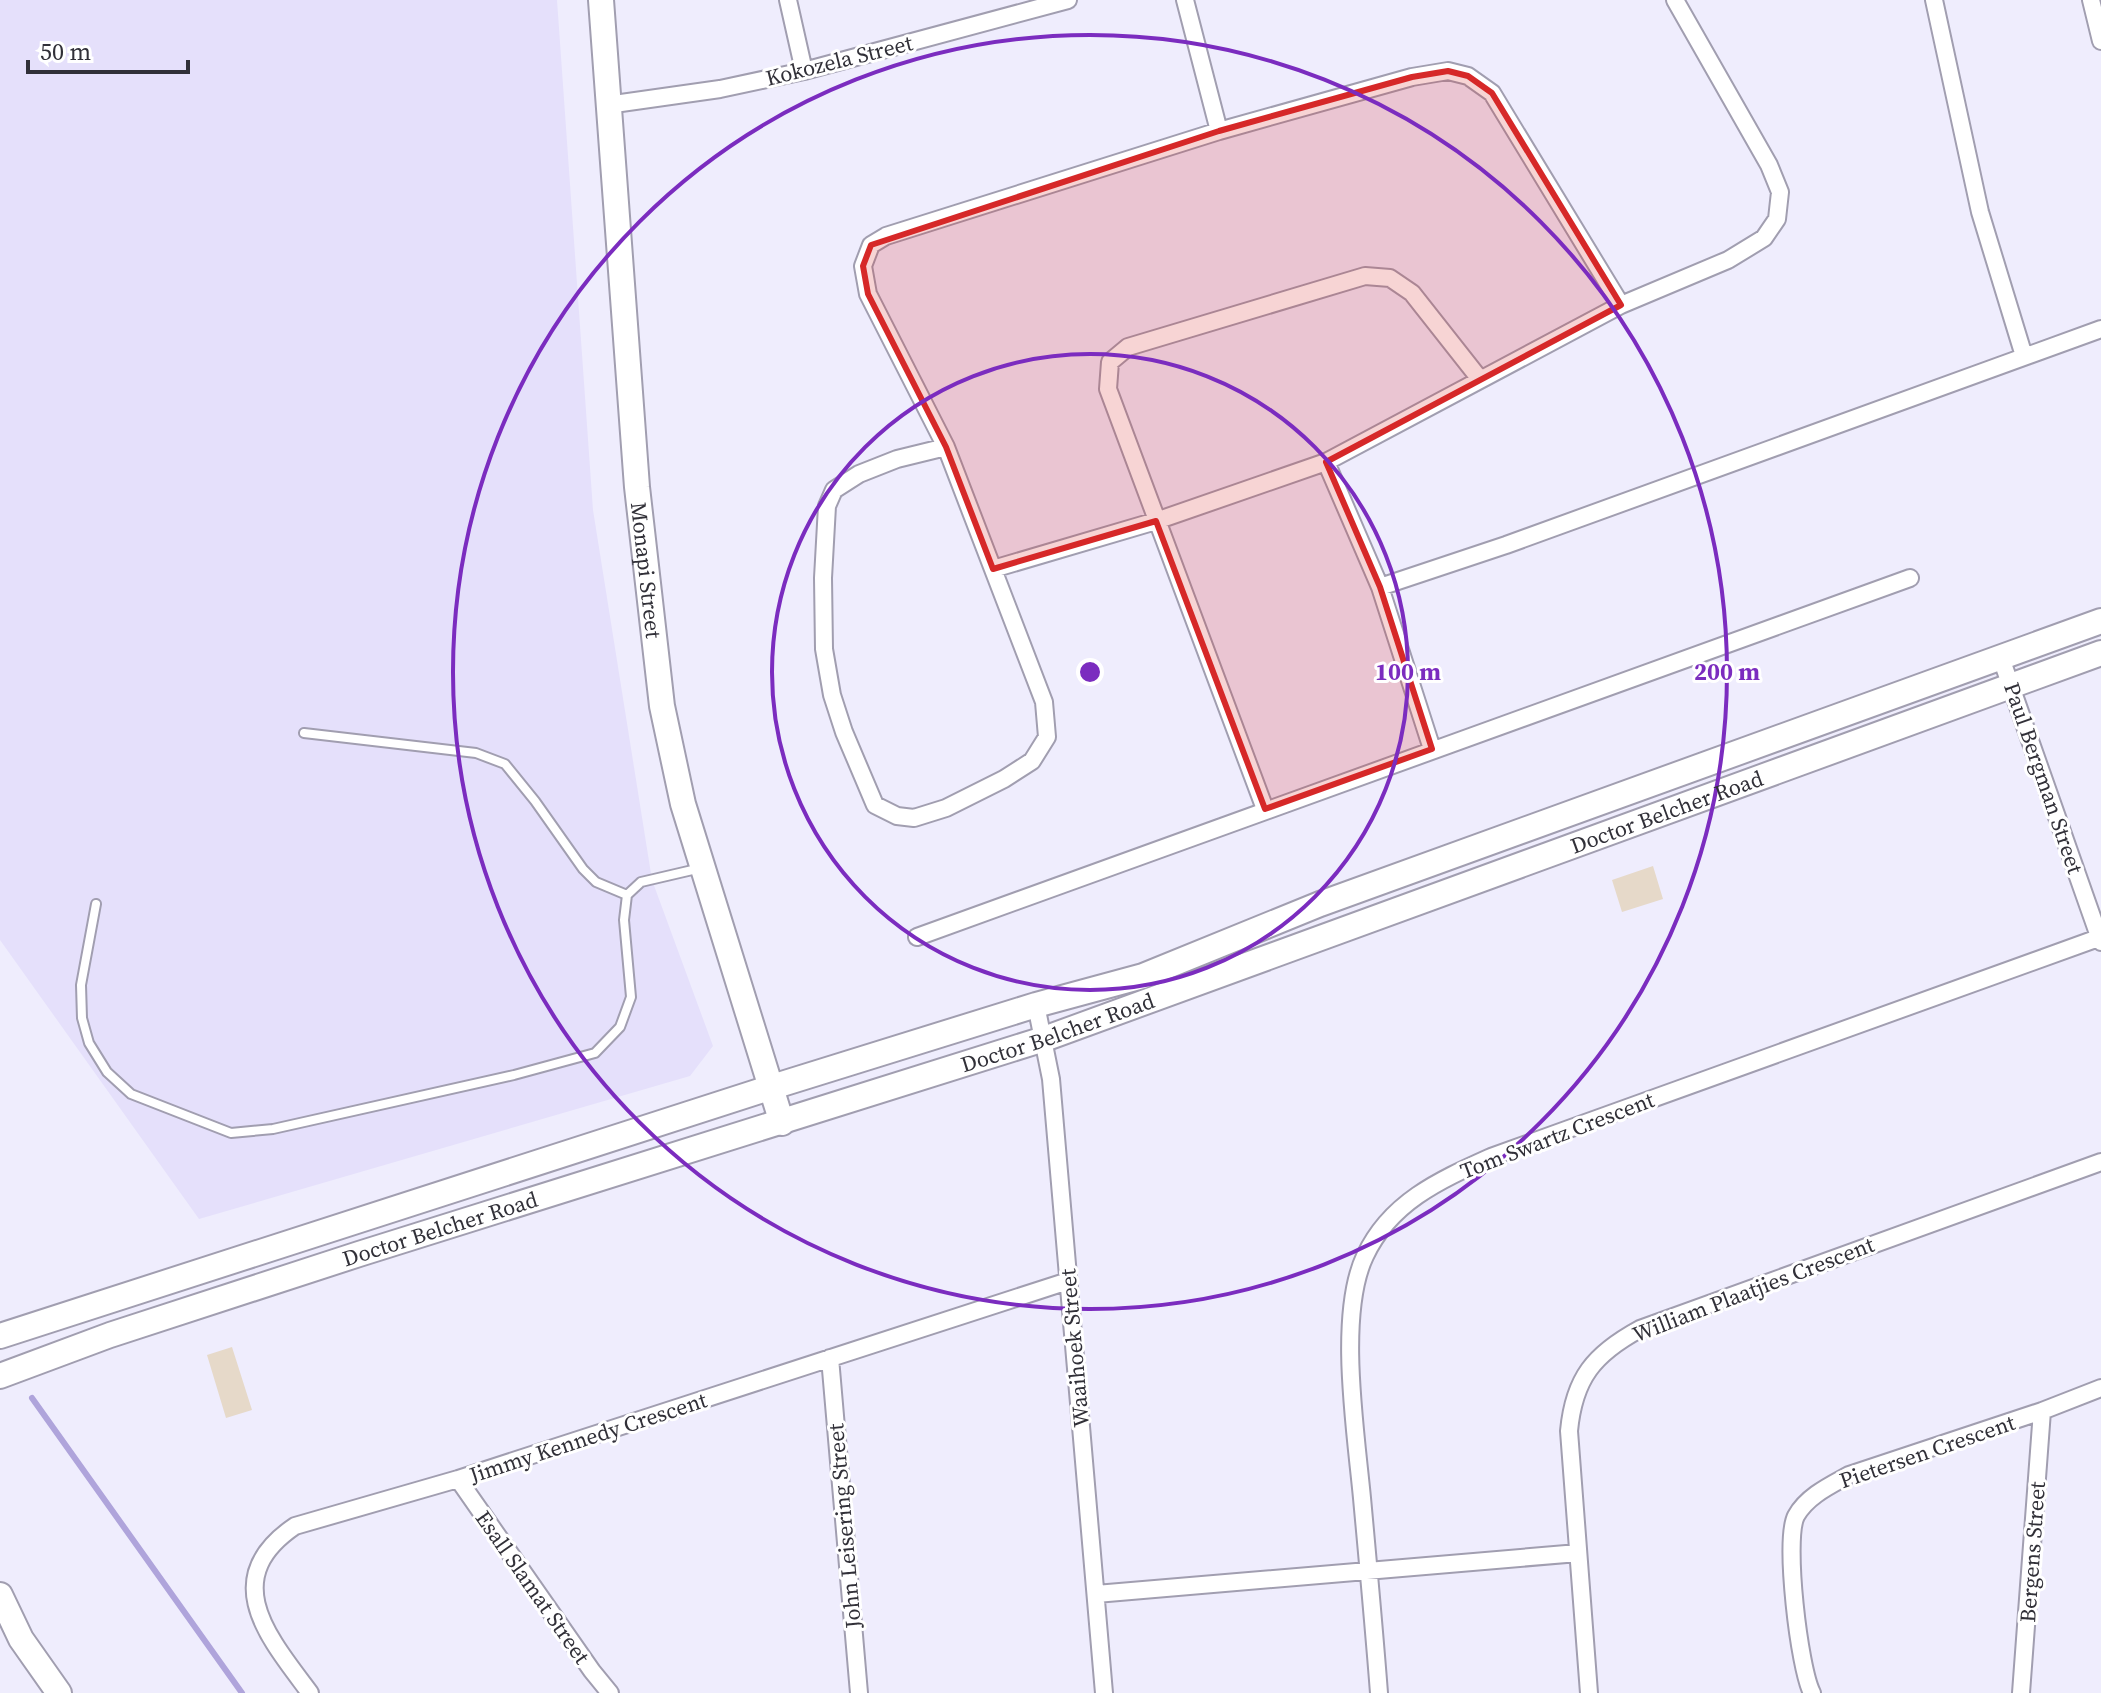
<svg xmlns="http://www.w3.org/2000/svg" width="2101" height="1693" viewBox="0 0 2101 1693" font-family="'Source Serif 4',serif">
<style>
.built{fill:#e5e0fb}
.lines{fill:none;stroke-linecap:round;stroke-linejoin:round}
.stream{stroke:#afa4db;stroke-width:6}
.building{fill:#e6d9c9}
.lane-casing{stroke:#a19eb0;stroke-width:12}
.street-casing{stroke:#a19eb0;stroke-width:20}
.secondary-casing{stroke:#a19eb0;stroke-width:28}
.lane{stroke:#fff;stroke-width:8}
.street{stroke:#fff;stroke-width:16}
.secondary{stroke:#fff;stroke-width:24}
.marked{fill:#d62828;fill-opacity:0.2;stroke:#d62828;stroke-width:6;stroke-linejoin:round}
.ring{fill:none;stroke:#7b2cbf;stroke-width:4}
.labels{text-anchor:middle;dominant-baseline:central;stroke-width:6;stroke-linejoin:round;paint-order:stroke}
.street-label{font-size:22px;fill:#313038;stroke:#fff}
.centre{fill:#7b2cbf;stroke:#fff;stroke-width:4}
.ring-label{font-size:24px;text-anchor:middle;font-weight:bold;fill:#7b2cbf;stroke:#fff;stroke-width:6;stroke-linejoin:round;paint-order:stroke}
</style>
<rect width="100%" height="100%" fill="#efedfd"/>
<path class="built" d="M 0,0 L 557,0 L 593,510 L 652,880 L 713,1046 L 690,1076 L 199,1219 L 0,940 Z"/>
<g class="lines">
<path class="stream" d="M 32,1398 L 242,1693"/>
</g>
<path class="building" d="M 1653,866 L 1663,899 L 1622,912 L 1612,880 Z
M 232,1347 L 252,1410 L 226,1418 L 207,1355 Z"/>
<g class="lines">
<g class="lane-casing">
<path id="lane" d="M 304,733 L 476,753 L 505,764 L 535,801 L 583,869 L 596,882 L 627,895
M 96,904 L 81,985 L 82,1018 L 89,1043 L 107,1072 L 131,1094 L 231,1133 L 273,1129 L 514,1075 L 595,1053 L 620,1027 L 631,997 L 624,920 L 627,895 L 641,882 L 701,868"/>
</g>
<g class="street-casing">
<path id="street" d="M 788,0 L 804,71
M 1185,0 L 1219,131
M 1934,0 L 1980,212 L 2024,356
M 2091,0 L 2101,41
M 607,105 L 720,89 L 804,71 L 1068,0
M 946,447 L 897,459 L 859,474 L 834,490 L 827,506 L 823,578 L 824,649 L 832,695 L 844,732 L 875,805 L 897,816 L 914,818 L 946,808 L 1004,779 L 1032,761 L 1047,737 L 1044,702 L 946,447 L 868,294 L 863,266 L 871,245 L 886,236 L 1219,131 L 1412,77 L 1448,71 L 1468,76 L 1492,93 L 1621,305
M 1326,462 L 1380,587 L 1432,749
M 993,569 L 1156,521 L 1326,462 L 1621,305 L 1728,260 L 1764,238 L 1777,219 L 1780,192 L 1769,165 L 1675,0
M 1380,587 L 1506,545 L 2101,329
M 2001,658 L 2101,942
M 1265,809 L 1108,389 L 1110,362 L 1128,347 L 1365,276 L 1390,278 L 1412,293 L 1479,378
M 917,937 L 1910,578
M 1036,1005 L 1051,1079 L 1104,1693
M 830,1358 L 859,1693
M 458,1479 L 592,1671 L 610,1693
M 1096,1594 L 1578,1553
M 310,1693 C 269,1638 217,1579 295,1526 L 458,1479 L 1068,1281
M 1379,1693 C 1374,1628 1368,1563 1362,1498 C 1356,1433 1337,1315 1365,1256 C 1390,1202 1440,1180 1491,1157 L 2101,937
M 1589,1693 L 1569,1431 C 1574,1378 1594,1354 1640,1329 L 2101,1162
M 1812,1693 C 1799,1668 1784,1540 1796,1516 C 1807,1496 1831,1485 1849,1475 L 2042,1411 L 2101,1388
M 2021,1693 L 2042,1411"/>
</g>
<g class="secondary-casing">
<g id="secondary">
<path id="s1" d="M 601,0 L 637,487 L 662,706 L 683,804 L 782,1123"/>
<path d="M 0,1336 L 769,1088 L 1036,1005 L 1143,976 L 1320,904 L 2101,621"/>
<path id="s2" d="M 0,1376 L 110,1335 L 359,1254 L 1044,1039 L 2101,653"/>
<path d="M 0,1595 L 21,1639 L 59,1693"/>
</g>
</g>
<use href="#lane" class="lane"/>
<use href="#street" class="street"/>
<use href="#secondary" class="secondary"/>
</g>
<path class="marked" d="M 1448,71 L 1468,76 L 1492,93 L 1621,305 L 1326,462 L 1380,587 L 1432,749 L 1265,809 L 1156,521 L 993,569 L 946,447 L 868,294 L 863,266 L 871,245 L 1219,131 L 1412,77 Z"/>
<g class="ring">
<circle cx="1090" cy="672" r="318"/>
<circle cx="1090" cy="672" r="637"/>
</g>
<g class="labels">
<g class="street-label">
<text transform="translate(839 60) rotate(-14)">Kokozela Street</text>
<text stroke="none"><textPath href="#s1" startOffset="572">Monapi Street</textPath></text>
<text transform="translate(2044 778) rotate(71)">Paul Bergman Street</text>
<text stroke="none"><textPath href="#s2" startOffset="1760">Doctor Belcher Road</textPath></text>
<text stroke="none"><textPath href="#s2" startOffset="1112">Doctor Belcher Road</textPath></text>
<text transform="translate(1557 1135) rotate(-21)">Tom Swartz Crescent</text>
<text stroke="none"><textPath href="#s2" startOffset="464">Doctor Belcher Road</textPath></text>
<text transform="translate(1753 1289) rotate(-21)">William Plaatjies Crescent</text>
<text transform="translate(1074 1348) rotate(-95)">Waaihoek Street</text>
<text transform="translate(588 1437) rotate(-18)">Jimmy Kennedy Crescent</text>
<text transform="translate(1927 1451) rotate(-19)">Pietersen Crescent</text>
<text transform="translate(844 1526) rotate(-95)">John Leisering Street</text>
<text transform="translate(2032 1552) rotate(-86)">Bergens Street</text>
<text transform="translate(533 1587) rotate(55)">Esall Slamat Street</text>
</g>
</g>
<circle cx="1090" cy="672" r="12" class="centre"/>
<g class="ring-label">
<text x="1408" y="680">100 m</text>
<text x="1727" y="680">200 m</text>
</g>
<path d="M28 60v12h160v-12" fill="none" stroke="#313038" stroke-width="4"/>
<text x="40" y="60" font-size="24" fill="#313038" stroke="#ffffff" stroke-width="6" paint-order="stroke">50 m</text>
</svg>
